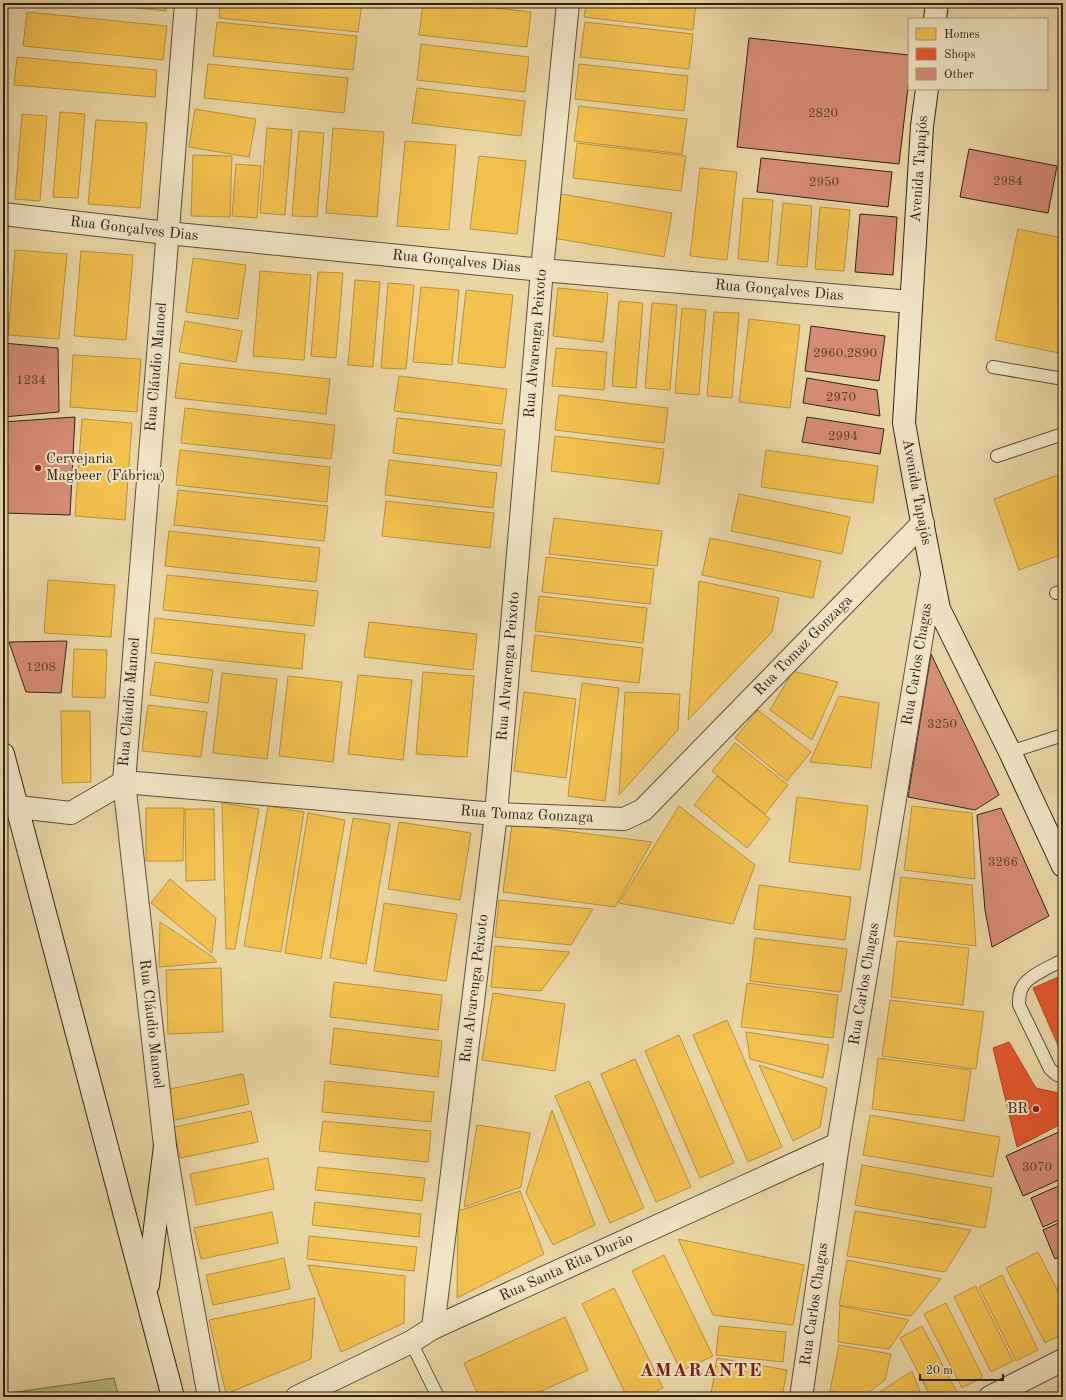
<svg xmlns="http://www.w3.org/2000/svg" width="1066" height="1400" viewBox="0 0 1066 1400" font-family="'Old Standard TT',serif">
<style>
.green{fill:#b8bd85;stroke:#73704d}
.homes{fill:#f2c14e;stroke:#b7913d}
.shops{fill:#e4572e;stroke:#ad4726}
.building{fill:#d68d76;stroke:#2e2215}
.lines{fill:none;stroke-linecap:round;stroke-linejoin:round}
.lane-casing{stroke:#5d4f39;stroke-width:14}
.street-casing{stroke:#5d4f39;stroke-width:24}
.secondary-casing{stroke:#2e2215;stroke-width:24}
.lane{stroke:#f1e4c4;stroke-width:12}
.street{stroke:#f1e4c4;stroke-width:22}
.secondary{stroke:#f1e4c4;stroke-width:22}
.poi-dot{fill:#8f2418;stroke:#f1e4c4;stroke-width:1.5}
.labels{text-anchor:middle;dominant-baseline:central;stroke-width:4;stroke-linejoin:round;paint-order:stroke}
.number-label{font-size:13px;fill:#583d2d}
.street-label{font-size:15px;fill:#2e2215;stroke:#f1e4c4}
.poi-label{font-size:15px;fill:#2e2215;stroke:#f1e4c4;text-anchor:start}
.district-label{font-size:19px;font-weight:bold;letter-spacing:1px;fill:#7a1f14;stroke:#f1e4c4}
</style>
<rect width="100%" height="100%" fill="#ead6a5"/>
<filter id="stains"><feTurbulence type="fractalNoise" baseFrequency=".005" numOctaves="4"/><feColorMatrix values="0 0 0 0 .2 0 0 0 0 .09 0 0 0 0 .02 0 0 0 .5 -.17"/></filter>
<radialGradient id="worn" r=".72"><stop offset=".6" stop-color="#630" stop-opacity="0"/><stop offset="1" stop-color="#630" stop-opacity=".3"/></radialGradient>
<path class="green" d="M 114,1378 L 119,1397 L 3,1397 L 3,1394 Z"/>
<path class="homes" d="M 91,3 L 167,3 L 166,11 Z
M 220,3 L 362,3 L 358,32 L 219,18 Z
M 423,3 L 454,3 L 531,12 L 527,47 L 419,35 Z
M 501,3 L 536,3 L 535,7 Z
M 586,3 L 696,3 L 693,30 L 584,17 Z
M 27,12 L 167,26 L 163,60 L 23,46 Z
M 217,22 L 357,36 L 353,70 L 213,56 Z
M 585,22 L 693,34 L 689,69 L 580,57 Z
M 421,44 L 529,57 L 525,92 L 417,80 Z
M 17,57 L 157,70 L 155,97 L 14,85 Z
M 208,64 L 348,78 L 344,113 L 204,98 Z
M 579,64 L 688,76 L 684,111 L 575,99 Z
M 417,88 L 525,101 L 521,136 L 412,123 Z
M 579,106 L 687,119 L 682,154 L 574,141 Z
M 195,109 L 256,119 L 249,157 L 189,147 Z
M 60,112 L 85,114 L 78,198 L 53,197 Z
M 22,114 L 47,116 L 40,201 L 15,199 Z
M 96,120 L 147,123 L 140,208 L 88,204 Z
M 267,128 L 292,130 L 285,215 L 260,213 Z
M 333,128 L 384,132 L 377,217 L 326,213 Z
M 299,131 L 324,133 L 317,217 L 292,216 Z
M 405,141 L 456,145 L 449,230 L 397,226 Z
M 577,143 L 686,156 L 681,191 L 573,178 Z
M 193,155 L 232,156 L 230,217 L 191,216 Z
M 479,156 L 526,161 L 517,234 L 470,229 Z
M 236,164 L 261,166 L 257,218 L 232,216 Z
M 700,168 L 737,172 L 727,260 L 690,256 Z
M 561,194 L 672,213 L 664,257 L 553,238 Z
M 743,198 L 773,200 L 768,262 L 738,259 Z
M 783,203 L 812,206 L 807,267 L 777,265 Z
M 820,207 L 850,210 L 844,271 L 815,269 Z
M 1018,229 L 1063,238 L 1063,332 L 1059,353 L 995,340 Z
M 15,250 L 67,254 L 59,339 L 8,335 Z
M 81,251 L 133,255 L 126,340 L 74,336 Z
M 193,258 L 246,265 L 238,319 L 186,312 Z
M 260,271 L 311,275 L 304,360 L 253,356 Z
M 318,272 L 343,273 L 336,358 L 311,356 Z
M 355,280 L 380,282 L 373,367 L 348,365 Z
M 388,283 L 414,285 L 406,369 L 381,368 Z
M 421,287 L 459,290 L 452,365 L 413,362 Z
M 558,288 L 608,293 L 603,342 L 553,336 Z
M 466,290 L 513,295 L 505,368 L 458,363 Z
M 619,301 L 643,303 L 636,388 L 612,386 Z
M 652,303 L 677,305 L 670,390 L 645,388 Z
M 682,308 L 706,310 L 699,395 L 675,393 Z
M 714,312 L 739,313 L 732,398 L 707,396 Z
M 749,319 L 800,325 L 790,408 L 739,402 Z
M 185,321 L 242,331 L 236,362 L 179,352 Z
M 556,348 L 607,352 L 604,390 L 552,386 Z
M 73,355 L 141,359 L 137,412 L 70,407 Z
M 180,363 L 330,379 L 326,414 L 175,398 Z
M 399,376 L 507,389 L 502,424 L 394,411 Z
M 559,395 L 668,408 L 664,443 L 555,430 Z
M 185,408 L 335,425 L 331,459 L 181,443 Z
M 397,418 L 505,430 L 501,466 L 393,453 Z
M 82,419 L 132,423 L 125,520 L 75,516 Z
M 555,436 L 664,449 L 659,484 L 551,471 Z
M 180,450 L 330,467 L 327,502 L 176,485 Z
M 766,450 L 878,466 L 873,503 L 761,487 Z
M 389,460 L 497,473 L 493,508 L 385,495 Z
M 1063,473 L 1063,554 L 1019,570 L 994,499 Z
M 178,490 L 328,506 L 324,541 L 174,525 Z
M 739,494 L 850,517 L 842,554 L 731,531 Z
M 386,501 L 494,513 L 490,548 L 382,536 Z
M 554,518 L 662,531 L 657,566 L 549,554 Z
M 169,531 L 320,548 L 316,582 L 165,566 Z
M 710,538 L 821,561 L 813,598 L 702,575 Z
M 546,557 L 654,569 L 650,604 L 542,592 Z
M 167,575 L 318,591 L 314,626 L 163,610 Z
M 48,580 L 115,585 L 111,637 L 44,633 Z
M 699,581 L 779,598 L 772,632 L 688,720 Z
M 539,596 L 647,608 L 643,643 L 535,631 Z
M 155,618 L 305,634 L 302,669 L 151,653 Z
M 369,622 L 477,634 L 473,670 L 364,657 Z
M 535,635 L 643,648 L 639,683 L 531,671 Z
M 74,649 L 107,650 L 105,698 L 72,697 Z
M 155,662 L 213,670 L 208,703 L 150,695 Z
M 793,671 L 838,682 L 812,740 L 770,710 Z
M 423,672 L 474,676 L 467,757 L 416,754 Z
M 222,673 L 277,679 L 267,759 L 213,753 Z
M 358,675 L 412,680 L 403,760 L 348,754 Z
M 288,676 L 342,682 L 333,762 L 279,756 Z
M 582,683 L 619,688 L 605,801 L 568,796 Z
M 524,692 L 576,699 L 566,778 L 514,771 Z
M 625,692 L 680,694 L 678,730 L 619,795 Z
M 839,696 L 879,703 L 871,768 L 810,762 Z
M 148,705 L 207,712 L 201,757 L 142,751 Z
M 758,710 L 811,752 L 787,781 L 735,738 Z
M 61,711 L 90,711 L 91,782 L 62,783 Z
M 735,743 L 788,785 L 765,814 L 712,771 Z
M 717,776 L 770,819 L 747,848 L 694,805 Z
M 797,797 L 868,806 L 860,870 L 789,862 Z
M 222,803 L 259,809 L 235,949 L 226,949 Z
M 268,806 L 304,812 L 281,952 L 244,946 Z
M 679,806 L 755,865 L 733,924 L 619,903 Z
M 912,806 L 972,813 L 975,879 L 904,870 Z
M 146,808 L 184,808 L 183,861 L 146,861 Z
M 185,809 L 214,809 L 215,880 L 186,881 Z
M 308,813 L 345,820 L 321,959 L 285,953 Z
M 353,818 L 390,824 L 366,964 L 330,958 Z
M 399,822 L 471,833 L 460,900 L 388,889 Z
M 512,824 L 652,842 L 615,907 L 503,892 Z
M 901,877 L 972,885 L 976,946 L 894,936 Z
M 170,879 L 216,918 L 212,953 L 151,903 Z
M 759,885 L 851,897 L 845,940 L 754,929 Z
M 499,900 L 593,909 L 571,945 L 495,937 Z
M 384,903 L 457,914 L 446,981 L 374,971 Z
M 160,922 L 213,957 L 217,962 L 159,967 Z
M 755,938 L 847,949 L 841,992 L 750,981 Z
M 897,941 L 969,948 L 963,1005 L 891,997 Z
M 495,946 L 570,952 L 541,991 L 491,987 Z
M 221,968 L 223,1032 L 168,1034 L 166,970 Z
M 334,982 L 442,995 L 438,1030 L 330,1017 Z
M 747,983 L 838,995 L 833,1038 L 741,1027 Z
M 493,993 L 565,1004 L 555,1071 L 482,1060 Z
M 890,1000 L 984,1012 L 976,1069 L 882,1056 Z
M 727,1020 L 782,1147 L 748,1162 L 693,1035 Z
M 334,1028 L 442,1041 L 438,1077 L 330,1064 Z
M 746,1032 L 829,1045 L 823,1078 L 750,1059 Z
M 679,1035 L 734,1163 L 700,1178 L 645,1051 Z
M 878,1058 L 971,1070 L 964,1121 L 872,1109 Z
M 635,1059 L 691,1187 L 656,1202 L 601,1074 Z
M 759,1065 L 827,1088 L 820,1127 L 793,1141 Z
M 243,1074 L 249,1104 L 171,1121 L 165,1090 Z
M 325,1081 L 434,1092 L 431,1122 L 322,1112 Z
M 589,1081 L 644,1208 L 610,1223 L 555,1096 Z
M 552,1110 L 595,1225 L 553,1245 L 526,1193 Z
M 251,1111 L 258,1142 L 180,1158 L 174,1127 Z
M 870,1115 L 1000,1137 L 993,1177 L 863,1155 Z
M 323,1121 L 431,1131 L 428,1162 L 319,1151 Z
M 477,1125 L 530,1133 L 521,1187 L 464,1207 Z
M 268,1158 L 274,1189 L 196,1205 L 190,1174 Z
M 862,1165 L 992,1188 L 985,1228 L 855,1205 Z
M 318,1167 L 425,1178 L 422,1201 L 315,1190 Z
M 520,1191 L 544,1254 L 457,1298 L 458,1211 Z
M 315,1202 L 421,1214 L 419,1237 L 312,1225 Z
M 855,1211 L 971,1230 L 945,1272 L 847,1256 Z
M 272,1212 L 278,1243 L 201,1259 L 194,1228 Z
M 309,1236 L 417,1247 L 414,1271 L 307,1259 Z
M 678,1239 L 804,1265 L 793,1325 L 713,1315 Z
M 1038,1252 L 1063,1301 L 1063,1334 L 1045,1343 L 1006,1268 Z
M 664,1255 L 713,1356 L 681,1371 L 632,1271 Z
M 284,1258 L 290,1289 L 213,1305 L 206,1275 Z
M 847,1260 L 941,1279 L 911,1316 L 839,1305 Z
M 308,1265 L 405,1276 L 404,1323 L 341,1352 Z
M 1002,1275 L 1038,1350 L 1016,1361 L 979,1287 Z
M 976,1286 L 1013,1361 L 991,1372 L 954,1297 Z
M 614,1288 L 663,1388 L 645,1397 L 627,1397 L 582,1304 Z
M 315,1298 L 311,1359 L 226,1394 L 209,1320 Z
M 946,1303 L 983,1377 L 962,1388 L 924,1314 Z
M 840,1306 L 909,1320 L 889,1349 L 838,1342 Z
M 565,1317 L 588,1370 L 528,1397 L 479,1397 L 464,1363 Z
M 719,1326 L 786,1332 L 783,1362 L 716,1355 Z
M 922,1326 L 957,1392 L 947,1397 L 931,1397 L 900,1338 Z
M 839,1345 L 891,1354 L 885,1380 L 864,1396 L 830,1391 Z
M 717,1358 L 787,1370 L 782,1397 L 727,1397 L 711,1394 Z
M 912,1371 L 922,1397 L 872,1397 Z"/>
<path class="shops" d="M 1063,975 L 1063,1048 L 1060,1050 L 1033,988 Z
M 1009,1042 L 1036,1088 L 1063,1094 L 1063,1123 L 1017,1147 L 993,1048 Z"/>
<path class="building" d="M 749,38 L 909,55 L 909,79 L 899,164 L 737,147 Z
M 969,149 L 1057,166 L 1048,213 L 960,197 Z
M 761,158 L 892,172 L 888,207 L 757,192 Z
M 860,214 L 897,217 L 893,275 L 855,272 Z
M 811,326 L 885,336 L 879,381 L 805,371 Z
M 3,343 L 58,348 L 59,412 L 3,417 Z
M 807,378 L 877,390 L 880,416 L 803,403 Z
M 75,417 L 70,515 L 3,513 L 3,422 Z
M 807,417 L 884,429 L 880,454 L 802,442 Z
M 67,641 L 61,693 L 26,692 L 9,642 Z
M 931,654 L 999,795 L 975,810 L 908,797 Z
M 1001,808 L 1049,916 L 992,947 L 985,910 L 977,815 Z
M 1063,1130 L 1063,1178 L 1023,1196 L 1006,1156 Z
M 1063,1184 L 1063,1218 L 1043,1227 L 1031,1198 Z
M 1063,1221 L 1063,1255 L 1055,1259 L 1043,1230 Z"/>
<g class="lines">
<g class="lane-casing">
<path id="lane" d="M 993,367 L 1063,379
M 997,456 L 1063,434
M 1056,593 L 1063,591
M 1010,752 L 1063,735
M 1063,960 C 1052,966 1028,976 1023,986 C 1019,992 1019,998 1019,1005 L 1050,1069 L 1057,1075 L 1063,1076
M 411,1342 L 438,1397"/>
</g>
<g class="street-casing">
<g id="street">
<path id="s1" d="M 186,3 L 124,782 L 165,1146 L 180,1238 L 209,1397"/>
<path id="s2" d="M 3,214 L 167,233 L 542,270 L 911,302"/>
<path id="s3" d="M 18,807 L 71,813 L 124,782 L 496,814 L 624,819 L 643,810 L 923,523"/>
<path id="s4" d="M 433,1328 L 496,814 L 542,270 L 568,3"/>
<path id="s5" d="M 297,1397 L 411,1342 L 433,1328 L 838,1144"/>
<path id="s6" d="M 801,1397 L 838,1144 L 932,575"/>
<path d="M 990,1397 L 1063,1360"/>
</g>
</g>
<g class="secondary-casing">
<g id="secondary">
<path d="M 935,19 L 937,3"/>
<path id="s7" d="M 927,89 L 922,126 L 904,423 L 915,485 L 939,609 L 1010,752 L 1063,866"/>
<path d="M 3,754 L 173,1397"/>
<path d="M 148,1285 L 165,1146"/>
</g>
</g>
<use href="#lane" class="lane"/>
<use href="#street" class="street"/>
<use href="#secondary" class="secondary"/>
</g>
<g class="poi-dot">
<circle cx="38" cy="468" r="4"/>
<circle cx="1036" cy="1109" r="4"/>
</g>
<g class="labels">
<g class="number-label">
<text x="823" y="113">2820</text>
<text x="1008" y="181">2984</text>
<text x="824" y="182">2950</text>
<text x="845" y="353">2960,2890</text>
<text x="31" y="380">1234</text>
<text x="841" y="397">2970</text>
<text x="843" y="436">2994</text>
<text x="41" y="667">1208</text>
<text x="942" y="724">3250</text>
<text x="1003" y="862">3266</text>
<text x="1037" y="1167">3070</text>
</g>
<g class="street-label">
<text transform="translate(920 169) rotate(-86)">Avenida Tapajós</text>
<text stroke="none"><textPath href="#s2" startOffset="132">Rua Gonçalves Dias</textPath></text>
<text stroke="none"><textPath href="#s2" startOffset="456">Rua Gonçalves Dias</textPath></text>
<text stroke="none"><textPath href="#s2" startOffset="780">Rua Gonçalves Dias</textPath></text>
<text stroke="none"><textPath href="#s4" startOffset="990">Rua Alvarenga Peixoto</textPath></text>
<text transform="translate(157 367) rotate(-85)">Rua Cláudio Manoel</text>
<text stroke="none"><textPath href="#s7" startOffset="405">Avenida Tapajós</textPath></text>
<text stroke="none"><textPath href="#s3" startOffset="867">Rua Tomaz Gonzaga</textPath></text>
<text stroke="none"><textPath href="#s6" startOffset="742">Rua Carlos Chagas</textPath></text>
<text stroke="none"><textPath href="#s4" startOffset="666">Rua Alvarenga Peixoto</textPath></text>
<text transform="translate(130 702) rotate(-85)">Rua Cláudio Manoel</text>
<text stroke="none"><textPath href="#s3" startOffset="519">Rua Tomaz Gonzaga</textPath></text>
<text stroke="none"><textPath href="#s6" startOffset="418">Rua Carlos Chagas</textPath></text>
<text stroke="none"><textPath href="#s4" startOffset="342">Rua Alvarenga Peixoto</textPath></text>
<text stroke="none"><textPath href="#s1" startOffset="1025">Rua Cláudio Manoel</textPath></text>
<text stroke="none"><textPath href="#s5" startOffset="299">Rua Santa Rita Durão</textPath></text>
<text stroke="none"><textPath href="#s6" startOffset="94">Rua Carlos Chagas</textPath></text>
</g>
<g class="poi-label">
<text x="46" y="459">Cervejaria<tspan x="46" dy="17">Magbeer (Fábrica)</tspan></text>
<text x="1028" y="1109" text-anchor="end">BR</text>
</g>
<g class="district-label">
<text x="701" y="1371">AMARANTE</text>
</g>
</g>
<rect width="1066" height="1400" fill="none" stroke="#ead6a5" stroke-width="16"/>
<rect x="4" y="4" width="1058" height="1392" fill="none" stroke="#2e2215" stroke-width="2"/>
<rect x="8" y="8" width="1050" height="1384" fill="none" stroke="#2e2215"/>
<rect x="908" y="18" width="140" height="72" fill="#f1e4c4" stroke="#a3967e"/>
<rect x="916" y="28" width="20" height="12" fill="#f2c14e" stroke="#a3967e"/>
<text x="944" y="38" font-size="12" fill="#2e2215">Homes</text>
<rect x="916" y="48" width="20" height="12" fill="#e4572e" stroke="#a3967e"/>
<text x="944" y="58" font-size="12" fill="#2e2215">Shops</text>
<rect x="916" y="68" width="20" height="12" fill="#d68d76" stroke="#a3967e"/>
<text x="944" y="78" font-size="12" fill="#2e2215">Other</text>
<path d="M920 1374v6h83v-6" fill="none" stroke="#2e2215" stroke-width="2"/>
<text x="926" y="1374" font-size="12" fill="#2e2215" stroke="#f1e4c4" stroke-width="3" paint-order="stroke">20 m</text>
<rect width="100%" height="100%" filter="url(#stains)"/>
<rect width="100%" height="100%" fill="url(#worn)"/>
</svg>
